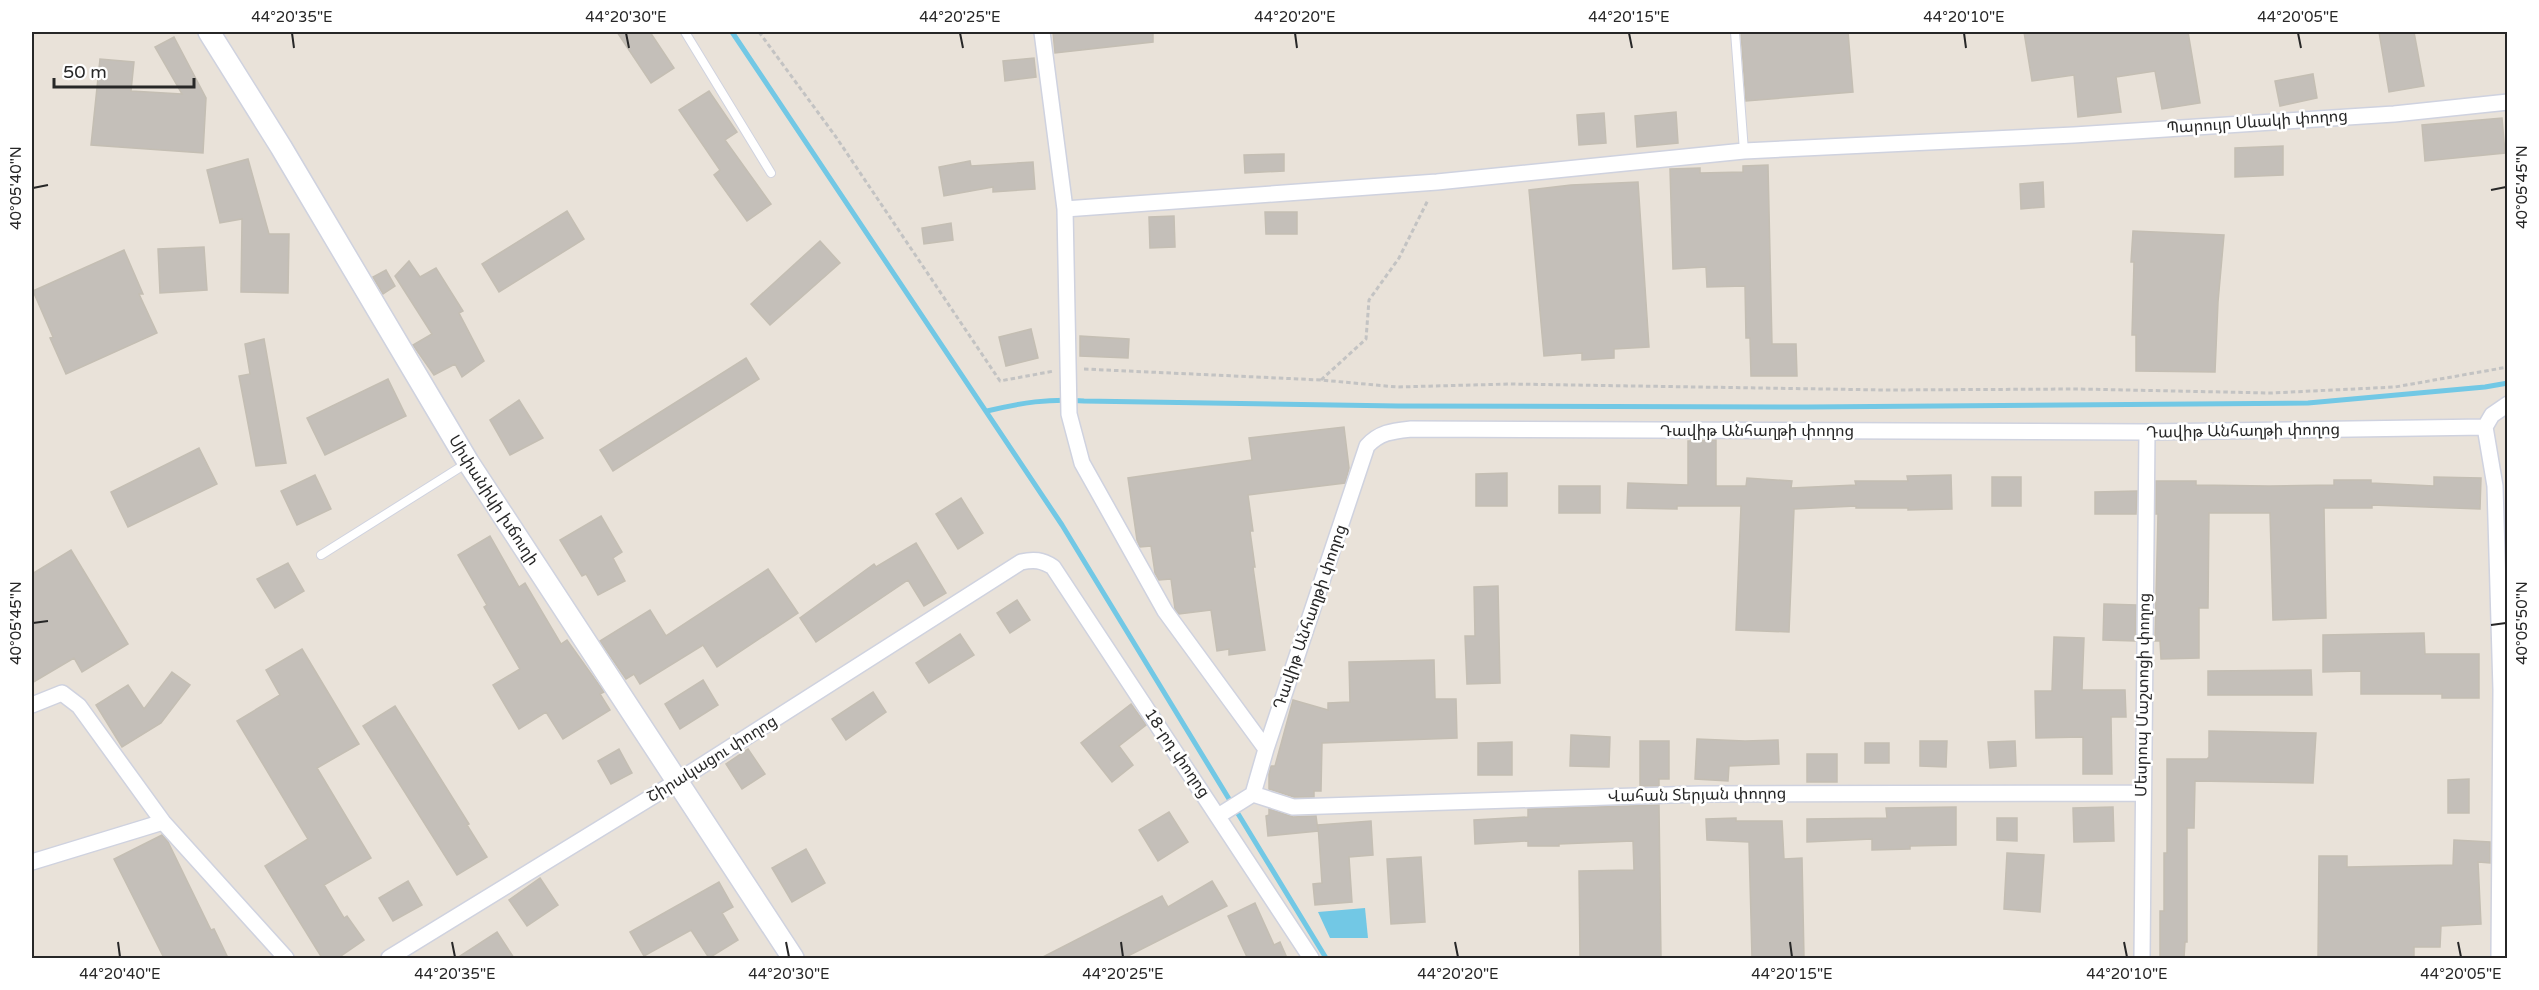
<svg xmlns="http://www.w3.org/2000/svg" width="2539" height="990" viewBox="0 0 2539 990" font-family="'Varela Round','Noto Sans Armenian',sans-serif">
<style>
.water{fill:#72c8e5}
.lines{fill:none;stroke-linecap:round;stroke-linejoin:round}
.stream{stroke:#72c8e5;stroke-width:5}
.building{fill:#c4bfb9;stroke:#c4beb3;stroke-width:1.5}
.lane-casing{stroke:#cfd2df;stroke-width:10}
.street-casing{stroke:#cfd2df;stroke-width:18}
.secondary-casing{stroke:#cfd2df;stroke-width:24}
.path{stroke:#c3c3c3;stroke-width:3;stroke-dasharray:4.5 3;stroke-linecap:butt}
.lane{stroke:#fff;stroke-width:8}
.street{stroke:#fff;stroke-width:15}
.secondary{stroke:#fff;stroke-width:21}
.ticks{fill:none;stroke:#272727;stroke-width:2}
.labels{text-anchor:middle;dominant-baseline:central;stroke-width:5;stroke-linejoin:round;paint-order:stroke}
.street-label{font-size:16px;fill:#272727;stroke:#fff}
.neatline{fill:none;stroke:#272727;stroke-width:2}
.ticks-label{font-size:15px;text-anchor:middle;fill:#272727}
</style>
<rect width="100%" height="100%" fill="#e9e2d9"/>
<path class="water" d="M 1365,908 L 1368,938 L 1330,938 L 1318,912 Z"/>
<g class="lines">
<path class="stream" d="M 732,32 L 1062,525 L 1326,958
M 987,411 C 1020,403 1050,398 1084,401 L 1398,406 L 1808,407 L 2308,403 L 2485,387 L 2508,383"/>
</g>
<path class="building" d="M 617,32 L 650,32 L 674,68 L 651,83 Z
M 1053,32 L 1153,32 L 1153,42 L 1055,53 Z
M 1741,32 L 1848,32 L 1853,92 L 1746,101 Z
M 2024,32 L 2188,32 L 2200,103 L 2162,109 L 2155,71 L 2116,77 L 2121,112 L 2078,117 L 2074,75 L 2032,81 Z
M 2379,32 L 2414,32 L 2424,86 L 2389,92 Z
M 174,37 L 206,98 L 203,153 L 91,145 L 100,59 L 134,62 L 131,91 L 182,94 L 155,47 Z
M 1034,58 L 1036,77 L 1005,81 L 1003,61 Z
M 2313,74 L 2317,98 L 2280,106 L 2275,81 Z
M 709,91 L 737,132 L 725,140 L 771,204 L 747,221 L 714,175 L 720,170 L 679,110 Z
M 1676,112 L 1678,143 L 1637,147 L 1635,116 Z
M 1604,113 L 1606,143 L 1579,145 L 1577,115 Z
M 2502,118 L 2505,153 L 2425,161 L 2422,125 Z
M 2283,146 L 2283,175 L 2235,177 L 2235,148 Z
M 1284,154 L 1284,171 L 1245,173 L 1244,155 Z
M 248,159 L 269,234 L 289,234 L 288,293 L 241,292 L 242,219 L 220,223 L 207,170 Z
M 970,161 L 971,166 L 1033,162 L 1035,189 L 993,192 L 993,187 L 944,196 L 939,167 Z
M 1768,165 L 1772,344 L 1796,344 L 1797,376 L 1751,376 L 1750,338 L 1746,338 L 1745,286 L 1707,287 L 1706,267 L 1673,269 L 1670,169 L 1700,168 L 1700,173 L 1743,172 L 1743,166 Z
M 1638,182 L 1649,347 L 1614,349 L 1614,358 L 1582,360 L 1582,353 L 1544,356 L 1529,190 L 1571,185 Z
M 2043,182 L 2044,207 L 2021,209 L 2020,184 Z
M 567,211 L 584,239 L 499,292 L 482,264 Z
M 1265,212 L 1297,212 L 1297,234 L 1266,234 Z
M 1174,216 L 1175,247 L 1150,248 L 1149,217 Z
M 951,223 L 953,240 L 924,244 L 922,228 Z
M 2133,231 L 2224,235 L 2218,302 L 2215,372 L 2136,371 L 2136,335 L 2132,335 L 2134,262 L 2131,262 Z
M 820,241 L 840,263 L 770,325 L 751,304 Z
M 204,247 L 207,290 L 160,293 L 158,249 Z
M 124,250 L 143,294 L 139,294 L 157,333 L 66,374 L 50,338 L 53,337 L 33,291 Z
M 409,261 L 420,277 L 436,268 L 463,311 L 459,313 L 484,361 L 462,377 L 455,364 L 434,375 L 413,345 L 432,334 L 395,276 Z
M 386,270 L 395,286 L 383,294 L 373,277 Z
M 1031,329 L 1038,358 L 1006,366 L 999,337 Z
M 1080,336 L 1129,339 L 1128,358 L 1080,356 Z
M 264,339 L 286,463 L 256,466 L 239,376 L 250,374 L 245,344 Z
M 746,358 L 759,379 L 613,471 L 600,450 Z
M 388,379 L 406,416 L 325,455 L 307,418 Z
M 519,400 L 543,438 L 510,455 L 490,420 Z
M 1344,427 L 1349,468 L 1345,483 L 1248,495 L 1253,531 L 1250,531 L 1255,567 L 1253,567 L 1265,650 L 1229,655 L 1229,649 L 1217,651 L 1211,610 L 1179,614 L 1175,609 L 1171,579 L 1159,580 L 1155,573 L 1151,546 L 1140,547 L 1137,540 L 1128,478 L 1252,460 L 1249,438 Z
M 1716,440 L 1716,486 L 1746,486 L 1747,478 L 1792,481 L 1791,488 L 1856,485 L 1855,481 L 1908,481 L 1907,476 L 1951,475 L 1952,509 L 1908,510 L 1908,508 L 1856,508 L 1856,506 L 1794,509 L 1789,632 L 1736,630 L 1741,506 L 1677,506 L 1677,509 L 1627,508 L 1628,483 L 1688,485 L 1688,441 Z
M 199,448 L 217,484 L 128,527 L 111,492 Z
M 1507,473 L 1507,506 L 1476,506 L 1476,474 Z
M 315,475 L 331,509 L 297,525 L 281,491 Z
M 1992,477 L 2021,477 L 2021,506 L 1992,506 Z
M 2434,477 L 2481,478 L 2480,509 L 2372,505 L 2372,508 L 2324,508 L 2326,618 L 2273,620 L 2270,513 L 2209,513 L 2208,608 L 2199,608 L 2199,658 L 2161,659 L 2160,641 L 2155,641 L 2158,514 L 2156,514 L 2156,481 L 2196,481 L 2196,485 L 2269,486 L 2334,485 L 2334,480 L 2371,480 L 2371,483 L 2434,486 Z
M 1559,486 L 1600,486 L 1600,513 L 1559,513 Z
M 2137,491 L 2136,514 L 2095,514 L 2095,492 Z
M 961,498 L 983,533 L 958,549 L 936,514 Z
M 601,516 L 622,552 L 613,558 L 625,581 L 598,595 L 586,574 L 582,576 L 560,540 Z
M 490,536 L 519,587 L 525,583 L 561,644 L 567,640 L 604,692 L 600,694 L 610,710 L 563,739 L 546,712 L 519,729 L 493,685 L 520,669 L 484,607 L 487,605 L 458,555 Z
M 916,543 L 946,593 L 924,606 L 908,580 L 816,642 L 800,618 L 874,564 L 876,567 Z
M 71,550 L 128,644 L 82,672 L 74,658 L 32,683 L 32,574 Z
M 288,563 L 304,591 L 275,608 L 257,579 Z
M 768,569 L 798,613 L 717,667 L 703,645 L 640,684 L 634,674 L 626,679 L 600,641 L 650,610 L 666,636 Z
M 1498,586 L 1500,683 L 1467,684 L 1465,636 L 1475,636 L 1474,587 Z
M 1017,600 L 1030,620 L 1010,633 L 997,613 Z
M 2104,604 L 2136,605 L 2135,641 L 2103,640 Z
M 2424,633 L 2425,654 L 2479,654 L 2479,698 L 2442,698 L 2442,694 L 2361,694 L 2361,671 L 2323,672 L 2323,635 Z
M 960,634 L 974,655 L 929,683 L 916,663 Z
M 2054,637 L 2084,638 L 2082,690 L 2125,690 L 2126,717 L 2111,717 L 2112,774 L 2083,774 L 2083,737 L 2036,738 L 2035,691 L 2052,691 Z
M 302,649 L 359,744 L 317,768 L 371,858 L 324,885 L 344,918 L 347,916 L 364,940 L 338,958 L 322,958 L 265,866 L 308,839 L 237,721 L 280,695 L 266,670 Z
M 1434,660 L 1435,699 L 1456,699 L 1457,738 L 1322,743 L 1321,791 L 1314,791 L 1314,797 L 1294,797 L 1269,789 L 1269,774 L 1271,766 L 1275,766 L 1293,700 L 1328,710 L 1328,703 L 1350,702 L 1349,662 Z
M 2311,670 L 2312,695 L 2208,695 L 2208,671 Z
M 172,672 L 190,685 L 161,723 L 122,747 L 96,705 L 128,685 L 144,709 Z
M 703,680 L 718,705 L 680,729 L 665,704 Z
M 873,692 L 886,712 L 846,740 L 832,719 Z
M 1131,704 L 1146,725 L 1119,746 L 1133,765 L 1112,782 L 1081,743 Z
M 395,706 L 469,824 L 467,825 L 487,857 L 457,875 L 363,726 Z
M 2209,731 L 2316,733 L 2313,783 L 2195,781 L 2194,828 L 2187,828 L 2187,942 L 2185,942 L 2184,958 L 2160,958 L 2160,911 L 2164,911 L 2164,853 L 2167,853 L 2167,759 L 2207,759 L 2209,757 Z
M 1571,735 L 1610,737 L 1609,767 L 1570,766 Z
M 1697,739 L 1745,741 L 1778,740 L 1779,764 L 1729,766 L 1728,781 L 1695,779 Z
M 1640,741 L 1669,741 L 1669,779 L 1659,779 L 1659,786 L 1640,786 Z
M 1920,741 L 1947,741 L 1946,767 L 1920,766 Z
M 2015,741 L 2016,766 L 1990,768 L 1988,742 Z
M 1512,742 L 1512,775 L 1478,775 L 1478,743 Z
M 1865,743 L 1889,743 L 1889,763 L 1865,763 Z
M 619,749 L 632,773 L 611,784 L 598,761 Z
M 748,749 L 765,774 L 742,789 L 726,764 Z
M 1807,754 L 1837,754 L 1837,782 L 1807,782 Z
M 2469,779 L 2469,813 L 2448,813 L 2448,780 Z
M 1659,805 L 1661,958 L 1580,958 L 1579,871 L 1634,870 L 1633,841 L 1559,844 L 1559,846 L 1528,846 L 1528,841 L 1475,844 L 1474,820 L 1528,817 L 1528,809 Z
M 1956,807 L 1956,845 L 1910,846 L 1910,849 L 1872,850 L 1872,839 L 1807,842 L 1807,819 L 1887,818 L 1886,808 Z
M 2113,807 L 2114,841 L 2074,842 L 2073,808 Z
M 1269,809 L 1293,817 L 1316,816 L 1318,831 L 1268,836 L 1266,816 L 1269,815 Z
M 1169,812 L 1188,842 L 1158,861 L 1139,830 Z
M 1736,818 L 1736,821 L 1782,821 L 1784,859 L 1802,858 L 1804,958 L 1752,958 L 1749,842 L 1707,840 L 1706,819 Z
M 1997,818 L 2017,818 L 2017,841 L 1997,840 Z
M 1371,821 L 1373,855 L 1349,857 L 1352,902 L 1315,905 L 1313,884 L 1322,883 L 1318,825 Z
M 162,835 L 168,842 L 211,930 L 214,929 L 228,958 L 164,958 L 114,859 Z
M 2454,840 L 2490,842 L 2490,863 L 2478,862 L 2481,924 L 2441,926 L 2440,947 L 2414,947 L 2414,958 L 2318,958 L 2319,856 L 2347,856 L 2347,867 L 2453,865 Z
M 806,849 L 825,883 L 792,902 L 772,868 Z
M 2007,853 L 2044,855 L 2040,912 L 2004,909 Z
M 1421,857 L 1425,922 L 1391,924 L 1387,859 Z
M 540,878 L 558,905 L 527,926 L 509,900 Z
M 408,881 L 422,905 L 393,921 L 379,898 Z
M 1212,881 L 1227,906 L 1124,958 L 1041,958 L 1162,896 L 1168,907 Z
M 719,882 L 733,907 L 722,913 L 738,940 L 709,958 L 691,930 L 644,956 L 630,932 Z
M 1255,903 L 1274,945 L 1280,942 L 1287,958 L 1244,958 L 1247,957 L 1228,916 Z
M 497,932 L 514,958 L 457,958 Z"/>
<g class="lines">
<g class="lane-casing">
<path id="lane" d="M 685,32 L 771,173
M 1735,32 L 1744,151
M 321,555 L 467,463"/>
</g>
<g class="street-casing">
<path id="street" d="M 1042,32 L 1065,209 L 1069,414 L 1082,463 L 1165,611 L 1266,749
M 1065,209 L 1437,182 L 1744,151 L 2074,135 L 2394,114 L 2508,102
M 2485,427 L 2495,486 L 2501,690 L 2499,958
M 32,705 L 62,693 L 79,706 L 163,822 L 286,958
M 1253,794 L 1266,749 L 1367,446 C 1380,432 1393,431 1411,429 L 2147,432 L 2485,427 L 2492,415 L 2508,404
M 1253,794 L 1293,807 L 1700,794 L 2142,793
M 1218,816 L 1253,794
M 32,862 L 163,822
M 389,958 L 676,782 L 1021,562 C 1034,559 1042,560 1053,567 L 1311,958
M 2142,958 L 2147,432"/>
</g>
<g class="secondary-casing">
<g id="secondary">
<path id="s1" d="M 209,32 L 281,147 L 468,462 L 793,958"/>
</g>
</g>
<path class="path" d="M 759,32 L 836,137 L 1000,381 L 1054,371
M 1084,369 L 1321,380 L 1397,387 L 1510,384 L 1886,390 L 2079,389 L 2271,393 L 2395,387 L 2508,367
M 1321,380 L 1366,339 L 1369,300 L 1399,258 L 1428,200"/>
<use href="#lane" class="lane"/>
<use href="#street" class="street"/>
<use href="#secondary" class="secondary"/>
</g>
<path class="ticks" d="M 292,33 L 294,48M 626,33 L 629,48M 960,33 L 963,48M 1295,33 L 1297,48M 1629,33 L 1632,48M 1964,33 L 1966,48M 2298,33 L 2301,48M 33,188 L 48,185M 2491,190 L 2506,187M 33,623 L 48,621M 2491,625 L 2506,623M 118,942 L 120,957M 452,942 L 455,957M 786,942 L 789,957M 1121,942 L 1123,957M 1455,942 L 1458,957M 1790,942 L 1792,957M 2124,942 L 2127,957M 2458,942 L 2461,957"/>
<g class="labels">
<g class="street-label">
<text transform="translate(2257 122) rotate(-4)">Պարույր Սևակի փողոց</text>
<text x="1757" y="431">Դավիթ Անհաղթի փողոց</text>
<text transform="translate(2243 431) rotate(-1)">Դավիթ Անհաղթի փողոց</text>
<text stroke="none"><textPath href="#s1" startOffset="548">Սիփանիկի խճուղի</textPath></text>
<text transform="translate(1310 617) rotate(-71)">Դավիթ Անհաղթի փողոց</text>
<text transform="translate(2143 695) rotate(-89)">Մեսրոպ Մաշտոցի փողոց</text>
<text transform="translate(1177 753) rotate(56)">18-րդ փողոց</text>
<text transform="translate(712 759) rotate(-32)">Շիրակացու փողոց</text>
<text transform="translate(1697 795) rotate(-1)">Վահան Տերյան փողոց</text>
</g>
</g>
<rect width="2539" height="990" fill="none" stroke="#ffffff" stroke-width="66"/>
<path d="M54 78v9h140v-9" fill="none" stroke="#272727" stroke-width="3"/>
<text x="63" y="78" font-size="18" fill="#272727" stroke="#ffffff" stroke-width="4.5" paint-order="stroke">50 m</text>
<rect x="33" y="33" width="2473" height="924" class="neatline"/>
<g class="ticks-label">
<text x="292" y="22">44°20'35"E</text>
<text x="626" y="22">44°20'30"E</text>
<text x="960" y="22">44°20'25"E</text>
<text x="1295" y="22">44°20'20"E</text>
<text x="1629" y="22">44°20'15"E</text>
<text x="1964" y="22">44°20'10"E</text>
<text x="2298" y="22">44°20'05"E</text>
<text transform="translate(2522 187) rotate(-90)" y="5">40°05'45"N</text>
<text transform="translate(16 188) rotate(-90)" y="5">40°05'40"N</text>
<text transform="translate(2522 623) rotate(-90)" y="5">40°05'50"N</text>
<text transform="translate(16 623) rotate(-90)" y="5">40°05'45"N</text>
<text x="120" y="979">44°20'40"E</text>
<text x="455" y="979">44°20'35"E</text>
<text x="789" y="979">44°20'30"E</text>
<text x="1123" y="979">44°20'25"E</text>
<text x="1458" y="979">44°20'20"E</text>
<text x="1792" y="979">44°20'15"E</text>
<text x="2127" y="979">44°20'10"E</text>
<text x="2461" y="979">44°20'05"E</text>
</g>
</svg>
